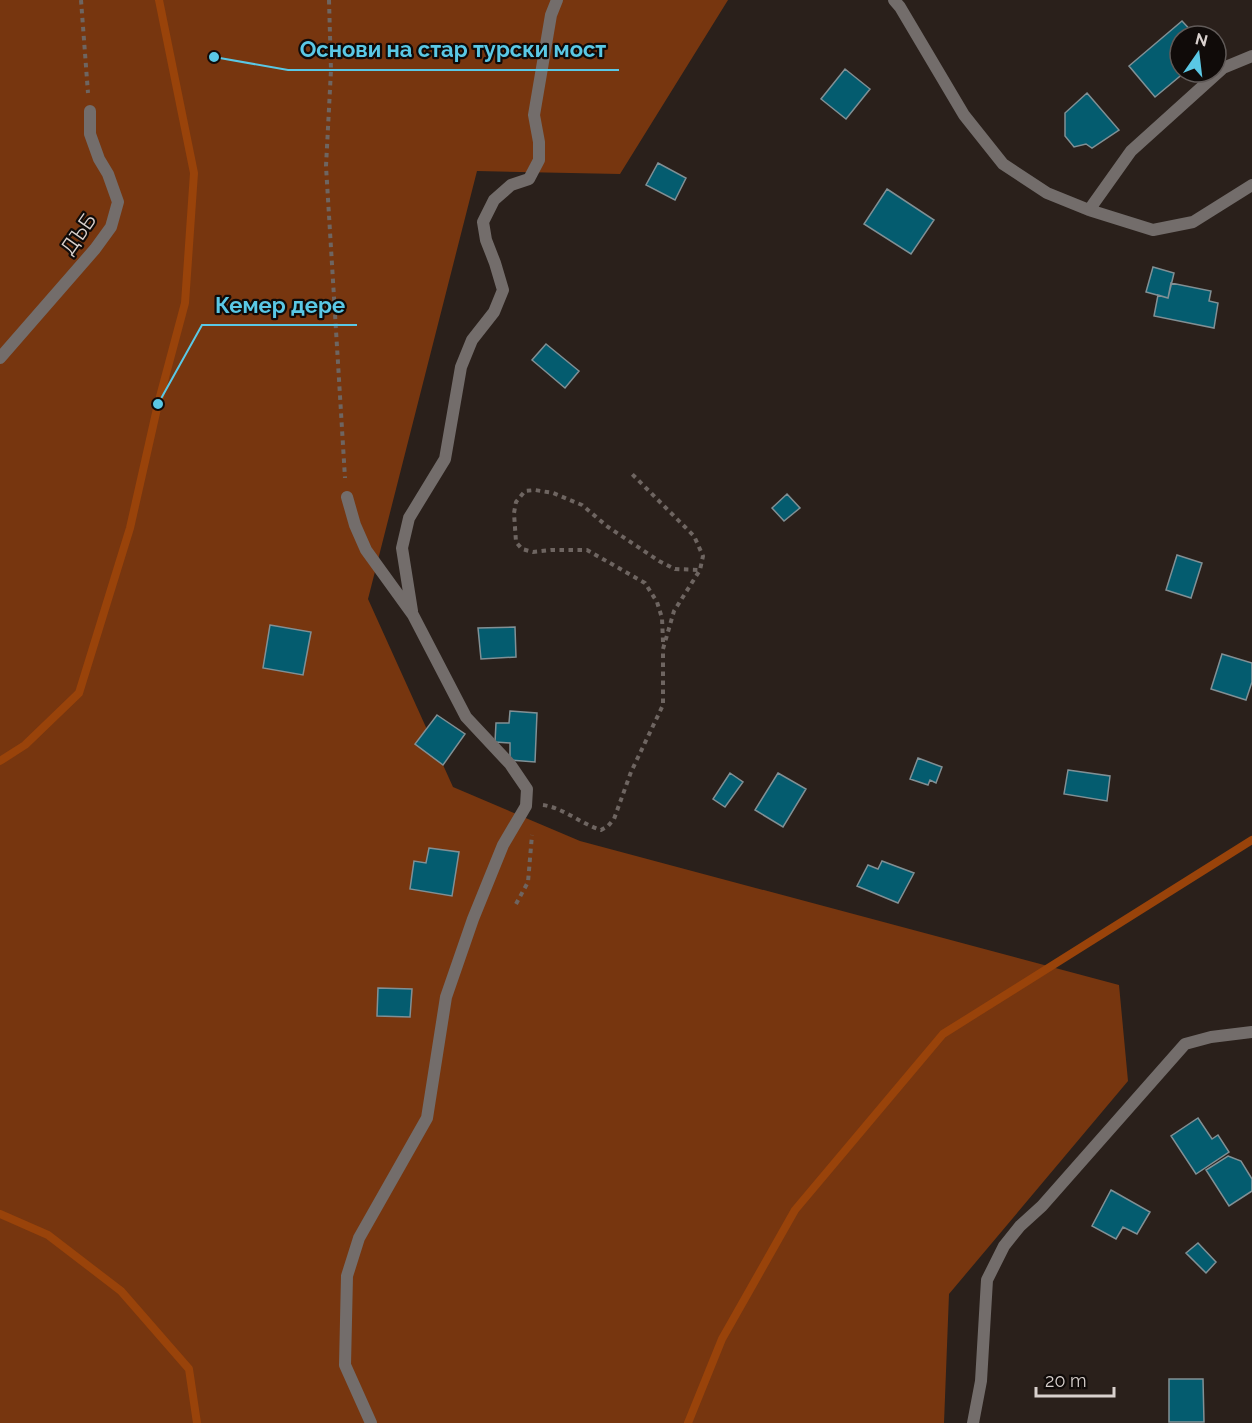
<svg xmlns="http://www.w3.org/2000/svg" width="1252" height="1423" viewBox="0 0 1252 1423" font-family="Raleway,sans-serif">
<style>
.forest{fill:#77360f}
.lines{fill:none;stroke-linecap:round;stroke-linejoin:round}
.stream{stroke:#99430a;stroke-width:8}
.building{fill:#045c6f;stroke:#819095;stroke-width:1.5}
.path{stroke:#6e6561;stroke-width:4;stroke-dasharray:4.5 4.5;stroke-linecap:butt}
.street{stroke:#736d6b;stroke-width:12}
.labels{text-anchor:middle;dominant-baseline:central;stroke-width:4.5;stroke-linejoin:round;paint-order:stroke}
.street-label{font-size:21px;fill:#d9d1ce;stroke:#100b09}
.leader{fill:none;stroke:#5ac8e5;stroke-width:2}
.callout-dot{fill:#5ac8e5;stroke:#100b09;stroke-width:2}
.callout-label{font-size:22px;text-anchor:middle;font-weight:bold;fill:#5ac8e5;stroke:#100b09;stroke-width:4.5;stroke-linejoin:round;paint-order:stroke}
</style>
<rect width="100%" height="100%" fill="#2a201b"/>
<path class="forest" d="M 0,0 L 728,0 L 620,174 L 477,171 L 368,599 L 453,787 L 580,841 L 1119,985 L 1128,1081 L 949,1294 L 944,1423 L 0,1423 Z"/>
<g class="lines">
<path class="stream" d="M 0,761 L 25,745 L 79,693 L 130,528 L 158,404 L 185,303 L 194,173 L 159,0
M 0,1214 L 48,1235 L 121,1291 L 189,1369 L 197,1423
M 688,1423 L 722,1339 L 795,1210 L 943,1034 L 1252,840"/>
</g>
<path class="building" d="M 1182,21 L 1196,36 L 1180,36 L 1180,72 L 1185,72 L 1155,97 L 1129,66 Z
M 845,69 L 870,89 L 846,119 L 821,99 Z
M 1087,93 L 1119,130 L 1092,148 L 1086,144 L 1074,147 L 1065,136 L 1065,113 Z
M 658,163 L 686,178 L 675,200 L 646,185 Z
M 887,189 L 934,220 L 911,254 L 864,224 Z
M 1153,267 L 1174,273 L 1168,298 L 1146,292 Z
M 1171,283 L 1211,291 L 1209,301 L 1218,303 L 1214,328 L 1154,316 L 1158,295 L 1168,298 Z
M 546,344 L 579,371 L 565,388 L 532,360 Z
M 787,494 L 800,508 L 784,521 L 772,508 Z
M 1177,555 L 1202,563 L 1191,598 L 1166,590 Z
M 270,625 L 311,632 L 303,675 L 263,668 Z
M 515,627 L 516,657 L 481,659 L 478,628 Z
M 1222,654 L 1252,663 L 1252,682 L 1246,700 L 1211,689 Z
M 510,711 L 537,713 L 535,762 L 510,760 L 510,743 L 495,742 L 496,723 L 509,723 Z
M 437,715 L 465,734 L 443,765 L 415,744 Z
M 918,758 L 942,767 L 936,783 L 930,780 L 928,785 L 910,779 Z
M 1068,770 L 1110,776 L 1107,801 L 1064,794 Z
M 730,773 L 743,782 L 725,807 L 713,799 Z
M 778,773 L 806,789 L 783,827 L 755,810 Z
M 429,848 L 459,852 L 452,896 L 410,889 L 414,861 L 426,863 Z
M 882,861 L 914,873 L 898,903 L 857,886 L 868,865 L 878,869 Z
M 378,988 L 412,989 L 410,1017 L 377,1016 Z
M 1198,1118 L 1212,1139 L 1218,1135 L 1229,1152 L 1196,1174 L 1171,1136 Z
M 1228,1156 L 1241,1161 L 1252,1179 L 1252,1191 L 1229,1206 L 1206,1170 Z
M 1111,1190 L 1150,1212 L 1137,1234 L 1123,1227 L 1116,1239 L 1092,1226 Z
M 1198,1243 L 1216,1262 L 1206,1273 L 1186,1253 Z
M 1169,1379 L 1203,1379 L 1204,1422 L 1169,1422 Z"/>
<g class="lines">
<path class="path" d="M 81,0 L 88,93
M 329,0 L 331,70 L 326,166 L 345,478
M 663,642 L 662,618 L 657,602 L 645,583 L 587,550 L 551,550 L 533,552 L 522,549 L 516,542 L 514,513 L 516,502 L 525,491 L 535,490 L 553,493 L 582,505 L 608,527 L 659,561 L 675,569 L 699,570
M 543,805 C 564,808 581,824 601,830 L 608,826 L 614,819 L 631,772 L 663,705 L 663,649 L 674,611 L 700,570 L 703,556 L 694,536 L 630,472
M 516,904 L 528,882 L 532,835"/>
<path class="street" d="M 894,0 L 900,7 L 964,115 L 1003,164 L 1047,193 L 1089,210 L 1153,230 L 1193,222 L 1252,185
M 1089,210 L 1131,151 L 1223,68 L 1252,56
M 0,358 L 95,249 L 111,227 L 118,202 L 108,174 L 99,159 L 90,134 L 90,111
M 347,497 L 355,525 L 366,550 L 413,615 L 466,717 L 510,764 L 527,789 L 526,806 L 503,845 L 473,919 L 446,997 L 427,1118 L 359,1238 L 347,1276 L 345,1365 L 371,1423
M 412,611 L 402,548 L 409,518 L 445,459 L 461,367 L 472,340 L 494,312 L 503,290 L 495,263 L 486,240 L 483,222 L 494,200 L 511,185 L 529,179 L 539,160 L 539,142 L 534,115 L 551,15 L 557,0
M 973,1423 L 981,1381 L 987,1280 L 1004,1246 L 1020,1226 L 1042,1206 L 1185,1044 L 1211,1037 L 1252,1032"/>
</g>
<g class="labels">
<g class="street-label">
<text transform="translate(78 234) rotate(-55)">ДЪБ</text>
</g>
</g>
<path class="leader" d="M214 57L288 70H619M158 404L202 325H357"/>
<g class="callout-dot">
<circle cx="214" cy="57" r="6"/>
<circle cx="158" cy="404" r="6"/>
</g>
<g class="callout-label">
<text x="453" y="57">Основи на стар турски мост</text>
<text x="280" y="313">Кемер дере</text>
</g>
<g transform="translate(1198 54) rotate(14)"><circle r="28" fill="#100b09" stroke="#605a58" stroke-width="1.5"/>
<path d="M0-4.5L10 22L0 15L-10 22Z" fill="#5ac8e5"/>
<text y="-9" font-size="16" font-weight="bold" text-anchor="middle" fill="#d9d1ce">N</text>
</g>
<path d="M1036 1387v9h78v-9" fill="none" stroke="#d9d1ce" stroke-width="3"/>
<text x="1045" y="1387" font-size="18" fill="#d9d1ce" stroke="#100b09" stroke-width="4.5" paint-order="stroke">20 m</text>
</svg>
